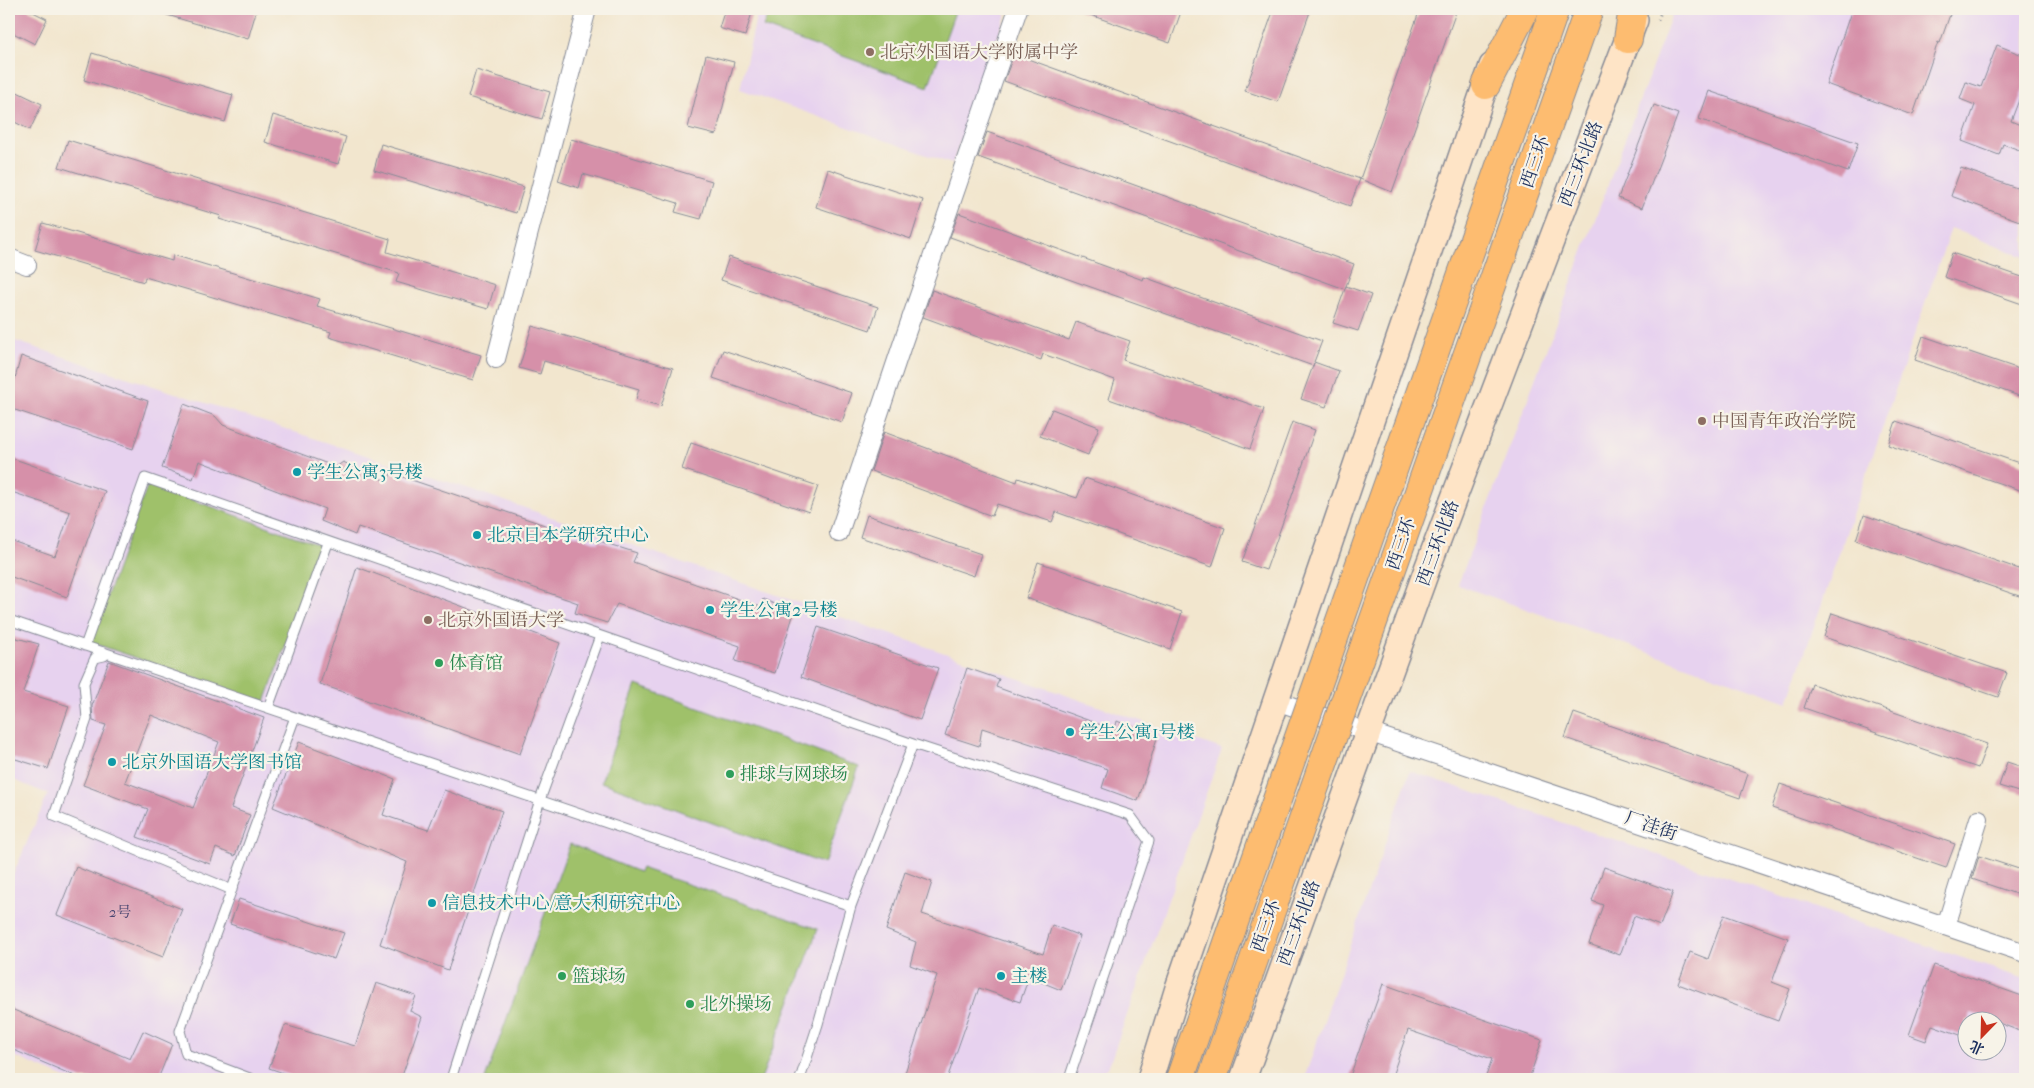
<svg xmlns="http://www.w3.org/2000/svg" width="2034" height="1088" viewBox="0 0 2034 1088" font-family="'IM FELL French Canon','Noto Serif SC',serif">
<style>
.built{fill:#e7d2ef;fill-rule:evenodd}
.green{fill:#9fc16a;stroke:#5d7864}
.building{fill:#d690a9;fill-rule:evenodd}
.lines{fill:none;stroke-linecap:round;stroke-linejoin:round}
.lane-casing{stroke:#868a96;stroke-width:11}
.street-casing{stroke:#868a96;stroke-width:20}
.secondary-casing{stroke:#868a96;stroke-width:28}
.highway-casing{stroke:#868a96;stroke-width:30}
.path{stroke:#868a96;stroke-width:3;stroke-dasharray:1 4;stroke-linecap:butt}
.lane{stroke:#fff;stroke-width:9}
.street{stroke:#fff;stroke-width:18}
.secondary{stroke:#fee4c6;stroke-width:25}
.highway{stroke:#fdbc70;stroke-width:28}
.highway-bridge-casing{stroke:#868a96;stroke-width:30;stroke-linecap:butt}
.highway-bridge{stroke:#fdbc70;stroke-width:28}
.education-dot{fill:#8d6e63;stroke:#f7f3e8;stroke-width:2}
.culture-dot{fill:#0f9aa8;stroke:#f7f3e8;stroke-width:2}
.leisure-dot{fill:#2e9e5b;stroke:#f7f3e8;stroke-width:2}
.labels{text-anchor:middle;dominant-baseline:central;stroke-width:4.5;stroke-linejoin:round;paint-order:stroke}
.number-label{font-size:15px;fill:#4a4771}
.education-label{font-size:18px;fill:#785e54;stroke:#f7f3e8;text-anchor:start}
.street-label{font-size:18px;fill:#1b2f5e;stroke:#f7f3e8}
.culture-label{font-size:18px;fill:#0d838f;stroke:#f7f3e8;text-anchor:start}
.leisure-label{font-size:18px;fill:#27864d;stroke:#f7f3e8;text-anchor:start}
</style>
<rect width="100%" height="100%" fill="#f7f3e8"/>
<filter id="ink" filterUnits="userSpaceOnUse"><feTurbulence type="fractalNoise" baseFrequency=".02" numOctaves="2"/><feDisplacementMap in="SourceGraphic" scale="10" xChannelSelector="R" yChannelSelector="G"/><feConvolveMatrix kernelMatrix="1 2 1 2 8 2 1 2 1" color-interpolation-filters="sRGB"/></filter>
<filter id="wash" filterUnits="userSpaceOnUse"><feTurbulence type="fractalNoise" baseFrequency=".0096" numOctaves="4" result="noise"/><feDisplacementMap in="SourceGraphic" scale="20" xChannelSelector="R" yChannelSelector="G"/><feGaussianBlur stdDeviation="1.12" result="paint"/><feColorMatrix in="noise" values="0 0 0 0 0 0 0 0 0 0 0 0 0 0 0 0 0 1.4 0 .05"/><feComposite in="paint" operator="in"/></filter>
<g filter="url(#wash)">
<rect width="100%" height="100%" fill="#f2e6ce"/>
<path class="built" d="M 758,9 L 1008,9 L 952,164 L 740,89 Z
M 1674,9 L 2025,9 L 2025,257 L 1951,228 L 1788,702 L 1458,585 Z
M 9,339 L 473,490 L 1222,749 L 1108,1068 L 1088,1079 L 68,1079 L 9,1054 L 9,884 L 48,794 L 9,778 Z
M 1410,771 L 2025,979 L 2025,1079 L 1304,1079 ZM 1966,1020 L 1996,1020 L 1996,1050 L 1966,1050 Z"/>
<path class="green" d="M 770,9 L 956,9 L 928,87 L 763,27 Z
M 148,484 L 322,546 L 265,702 L 90,642 Z
M 636,685 L 859,767 L 824,864 L 601,782 Z
M 570,844 L 639,872 L 641,868 L 818,929 L 761,1079 L 485,1079 Z"/>
<g id="blocks">
<path class="building" d="M 9,9 L 27,9 L 47,19 L 35,44 L 9,31 Z
M 157,9 L 244,9 L 256,12 L 248,39 L 157,12 Z
M 725,9 L 753,9 L 745,36 L 719,28 Z
M 1080,9 L 1182,9 L 1170,43 L 1079,11 Z
M 1274,9 L 1311,9 L 1278,102 L 1245,91 Z
M 1420,9 L 1457,9 L 1392,192 L 1360,179 Z
M 1852,9 L 1952,9 L 1940,43 L 1938,42 L 1913,115 L 1826,84 Z
M 1997,45 L 2025,56 L 2025,84 L 2011,121 L 2025,127 L 2025,152 L 2003,144 L 1999,155 L 1962,141 L 1975,105 L 1960,99 L 1966,82 L 1981,87 Z
M 92,53 L 233,95 L 225,122 L 84,80 Z
M 1014,54 L 1360,179 L 1350,206 L 1004,81 Z
M 706,55 L 734,62 L 716,135 L 688,128 Z
M 476,70 L 550,92 L 542,119 L 468,97 Z
M 9,88 L 42,104 L 30,130 L 9,119 Z
M 1709,91 L 1858,143 L 1848,172 L 1699,119 Z
M 1654,105 L 1678,114 L 1642,208 L 1618,198 Z
M 273,115 L 346,137 L 338,164 L 265,142 Z
M 987,132 L 1354,264 L 1345,289 L 978,157 Z
M 571,139 L 712,181 L 701,219 L 675,212 L 678,203 L 583,174 L 579,188 L 558,181 Z
M 68,140 L 390,239 L 387,252 L 495,285 L 488,309 L 396,282 L 399,273 L 219,219 L 221,216 L 59,167 Z
M 381,144 L 524,187 L 516,213 L 374,170 Z
M 1961,168 L 2025,191 L 2025,223 L 1951,196 Z
M 828,169 L 923,200 L 911,239 L 816,207 Z
M 959,213 L 1143,280 L 1144,277 L 1322,341 L 1314,362 L 1339,371 L 1326,407 L 1301,399 L 1314,363 L 1313,366 L 950,237 Z
M 43,223 L 172,261 L 173,255 L 320,299 L 317,306 L 481,355 L 473,380 L 329,337 L 331,332 L 145,277 L 144,282 L 35,250 Z
M 1952,253 L 2025,278 L 2025,305 L 1944,277 Z
M 729,257 L 878,307 L 870,330 L 721,280 Z
M 1346,286 L 1371,295 L 1358,331 L 1333,323 Z
M 932,290 L 1069,340 L 1076,322 L 1130,341 L 1123,360 L 1264,409 L 1250,449 L 1109,399 L 1115,380 L 1043,354 L 1041,360 L 923,317 Z
M 532,326 L 673,368 L 661,406 L 636,399 L 639,389 L 544,361 L 540,374 L 519,368 Z
M 1923,336 L 2025,371 L 2025,398 L 1915,360 Z
M 723,350 L 852,393 L 842,422 L 713,378 Z
M 21,356 L 148,401 L 133,449 L 9,408 L 9,401 Z
M 184,404 L 215,416 L 223,425 L 336,467 L 343,462 L 388,482 L 391,473 L 598,543 L 599,541 L 637,553 L 633,562 L 761,607 L 763,599 L 794,613 L 775,673 L 735,661 L 740,646 L 617,604 L 607,623 L 575,613 L 578,603 L 358,527 L 355,535 L 321,521 L 325,509 L 199,461 L 193,479 L 162,468 Z
M 1052,409 L 1099,427 L 1088,455 L 1040,436 Z
M 1896,421 L 2025,465 L 2025,492 L 1888,445 Z
M 1292,422 L 1315,430 L 1266,570 L 1242,562 Z
M 884,432 L 1017,482 L 1018,478 L 1077,498 L 1085,478 L 1225,528 L 1212,567 L 1056,512 L 1052,522 L 997,504 L 992,516 L 871,471 Z
M 691,443 L 818,486 L 809,512 L 682,469 Z
M 9,457 L 105,491 L 67,597 L 9,576 L 9,540 L 55,556 L 70,512 L 9,491 Z
M 867,515 L 981,554 L 974,576 L 860,537 Z
M 1864,515 L 2025,571 L 2025,598 L 1856,540 Z
M 1038,562 L 1182,612 L 1170,649 L 1026,598 Z
M 357,567 L 560,643 L 520,754 L 320,684 Z
M 1832,613 L 2007,673 L 1998,697 L 1824,637 Z
M 818,627 L 938,668 L 920,720 L 801,677 Z
M 9,636 L 39,644 L 23,692 L 69,706 L 48,769 L 9,757 Z
M 109,661 L 264,718 L 231,808 L 250,815 L 235,856 L 216,848 L 210,864 L 137,837 L 148,809 L 83,785 L 106,725 L 93,721 L 92,706 ZM 151,715 L 219,742 L 193,808 L 125,782 Z
M 967,668 L 999,679 L 996,687 L 1115,730 L 1117,721 L 1157,738 L 1138,801 L 1102,788 L 1108,769 L 982,728 L 979,746 L 945,735 Z
M 1812,684 L 1987,744 L 1978,768 L 1804,708 Z
M 1574,713 L 1748,774 L 1740,798 L 1565,738 Z
M 299,742 L 395,779 L 383,815 L 428,830 L 444,790 L 502,811 L 448,970 L 380,944 L 407,862 L 273,807 Z
M 2007,762 L 2025,768 L 2025,794 L 1999,786 Z
M 1780,784 L 1955,844 L 1946,868 L 1772,808 Z
M 1979,856 L 2025,871 L 2025,897 L 1972,879 Z
M 76,867 L 182,909 L 163,957 L 57,915 Z
M 1604,867 L 1673,892 L 1660,926 L 1634,916 L 1620,955 L 1589,944 L 1603,905 L 1592,901 Z
M 905,872 L 932,882 L 922,914 L 1043,954 L 1052,925 L 1080,936 L 1061,990 L 1029,977 L 1020,1002 L 979,988 L 947,1079 L 903,1079 L 937,975 L 910,965 L 916,942 L 886,930 Z
M 239,899 L 344,933 L 334,959 L 230,924 Z
M 1724,915 L 1788,938 L 1772,982 L 1790,989 L 1778,1021 L 1678,984 L 1690,952 L 1708,959 Z
M 1934,965 L 2025,997 L 2025,1033 L 1996,1022 L 1996,1020 L 1971,1013 L 1969,1020 L 1966,1020 L 1963,1036 L 1932,1025 L 1926,1041 L 1909,1035 Z
M 376,983 L 416,996 L 410,1011 L 422,1017 L 401,1079 L 301,1079 L 269,1068 L 285,1025 L 355,1046 Z
M 1383,984 L 1542,1040 L 1529,1079 L 1485,1079 L 1492,1059 L 1408,1030 L 1391,1079 L 1349,1079 Z
M 9,1008 L 130,1059 L 143,1031 L 172,1044 L 158,1079 L 82,1079 L 9,1048 Z"/>
</g>
</g>
<g filter="url(#ink)">
<use href="#blocks" fill-opacity="0" stroke="#868a96" stroke-width="1"/>
<g class="lines">
<g class="lane-casing">
<path id="lane" d="M 9,620 L 851,906
M 85,646 L 145,478 L 913,744 L 1130,815 L 1149,841 L 1069,1079
M 104,652 L 104,656 L 95,658 L 84,683 L 87,719 L 54,816 L 232,890
M 268,708 L 328,543
M 252,1079 L 186,1054 L 180,1031 L 295,717
M 451,1079 L 540,800 L 600,636
M 800,1079 L 818,1024 L 851,906 L 913,744"/>
</g>
<g class="street-casing">
<path id="street" d="M 9,258 L 27,265
M 496,359 L 587,9
M 839,533 L 902,345 L 1018,9
M 1276,701 L 2025,953
M 1946,926 L 1979,819"/>
</g>
<g class="secondary-casing">
<path id="secondary" d="M 1150,1079 L 1178,988 L 1492,66
M 1243,1079 L 1427,569 L 1635,20"/>
</g>
<g class="highway-casing">
<path id="highway" d="M 1628,39 L 1633,9
M 1486,85 L 1525,9
M 1455,294 L 1555,9
M 1485,305 L 1589,9
M 1180,1079 L 1247,885
M 1212,1079 L 1276,897"/>
</g>
<path class="path" d="M 1658,20 L 1662,9"/>
<use href="#lane" class="lane"/>
<use href="#street" class="street"/>
<use href="#secondary" class="secondary"/>
<use href="#highway" class="highway"/>
<g class="highway-bridge-casing">
<path id="highway-bridge" d="M 1247,885 L 1455,294
M 1276,897 L 1485,305"/>
</g>
<use href="#highway-bridge" class="highway-bridge"/>
</g>
</g>
<g class="education-dot">
<circle cx="870" cy="52" r="5"/>
<circle cx="1702" cy="421" r="5"/>
<circle cx="428" cy="620" r="5"/>
</g>
<g class="culture-dot">
<circle cx="297" cy="472" r="5"/>
<circle cx="477" cy="535" r="5"/>
<circle cx="710" cy="610" r="5"/>
<circle cx="1070" cy="732" r="5"/>
<circle cx="112" cy="762" r="5"/>
<circle cx="432" cy="903" r="5"/>
<circle cx="1001" cy="976" r="5"/>
</g>
<g class="leisure-dot">
<circle cx="439" cy="663" r="5"/>
<circle cx="730" cy="774" r="5"/>
<circle cx="562" cy="976" r="5"/>
<circle cx="690" cy="1004" r="5"/>
</g>
<g class="labels">
<g class="number-label">
<text x="120" y="912">2号</text>
</g>
<g class="education-label">
<text x="880" y="52">北京外国语大学附属中学</text>
<text x="1712" y="421">中国青年政治学院</text>
<text x="438" y="620">北京外国语大学</text>
</g>
<g class="street-label">
<text transform="translate(1535 162) rotate(-71)">西三环</text>
<text transform="translate(1581 164) rotate(-69)">西三环北路</text>
<text transform="translate(1438 543) rotate(-70)">西三环北路</text>
<text transform="translate(1401 544) rotate(-71)">西三环</text>
<text transform="translate(1651 826) rotate(19)">厂洼街</text>
<text transform="translate(1299 923) rotate(-70)">西三环北路</text>
<text transform="translate(1266 926) rotate(-71)">西三环</text>
</g>
<g class="culture-label">
<text x="307" y="472">学生公寓3号楼</text>
<text x="487" y="535">北京日本学研究中心</text>
<text x="720" y="610">学生公寓2号楼</text>
<text x="1080" y="732">学生公寓1号楼</text>
<text x="122" y="762">北京外国语大学图书馆</text>
<text x="442" y="903">信息技术中心/意大利研究中心</text>
<text x="1011" y="976">主楼</text>
</g>
<g class="leisure-label">
<text x="449" y="663">体育馆</text>
<text x="740" y="774">排球与网球场</text>
<text x="572" y="976">篮球场</text>
<text x="700" y="1004">北外操场</text>
</g>
</g>
<rect width="2034" height="1088" fill="none" stroke="#f7f3e8" stroke-width="30"/>
<g transform="translate(1982 1036) rotate(203)"><circle r="24" fill="#f7f3e8" stroke="#9fa5b1"/>
<path d="M0-4L9 19L0 12L-9 19Z" fill="#c8321e"/>
<text y="-8" font-size="14" font-weight="bold" text-anchor="middle" fill="#1b2f5e">北</text>
</g>
</svg>
